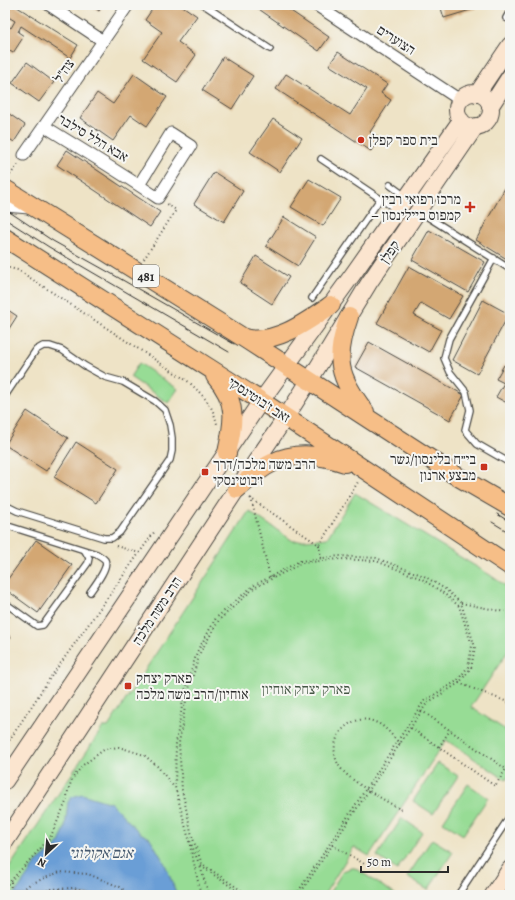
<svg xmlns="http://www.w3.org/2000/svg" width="515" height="900" viewBox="0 0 515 900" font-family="Alegreya,'Frank Ruhl Libre',serif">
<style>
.green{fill:#97dc95;stroke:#618460}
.water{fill:#6b9ed6;stroke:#4b6480}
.building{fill:#d3a773}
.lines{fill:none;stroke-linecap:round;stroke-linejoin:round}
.lane-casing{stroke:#484742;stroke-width:8}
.street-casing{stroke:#484742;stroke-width:13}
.secondary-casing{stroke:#484742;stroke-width:18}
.primary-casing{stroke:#484742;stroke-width:20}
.path{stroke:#484742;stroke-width:2;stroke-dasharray:1 3;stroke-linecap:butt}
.lane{stroke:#fff;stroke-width:5.5}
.street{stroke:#fff;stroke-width:11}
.secondary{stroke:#fbe5cf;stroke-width:16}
.primary{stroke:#f6be87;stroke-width:18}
.tram{stroke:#2b2b2b;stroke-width:1}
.poi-dot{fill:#c8321e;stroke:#f6f6f2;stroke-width:1.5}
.labels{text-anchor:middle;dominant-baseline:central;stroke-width:4;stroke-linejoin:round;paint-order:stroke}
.shield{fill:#f6f6f2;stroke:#686867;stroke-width:1}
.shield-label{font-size:13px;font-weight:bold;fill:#2b2b2b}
.street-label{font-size:14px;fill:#2b2b2b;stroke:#f6f6f2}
.poi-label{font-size:14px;fill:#2b2b2b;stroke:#f6f6f2;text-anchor:start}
.park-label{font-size:14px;fill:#465746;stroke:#f6f6f2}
.water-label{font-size:15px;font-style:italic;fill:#45596f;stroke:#f6f6f2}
</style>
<rect width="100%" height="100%" fill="#f6f6f2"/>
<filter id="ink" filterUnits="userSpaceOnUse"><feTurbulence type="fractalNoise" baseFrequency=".025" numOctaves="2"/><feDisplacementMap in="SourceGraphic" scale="8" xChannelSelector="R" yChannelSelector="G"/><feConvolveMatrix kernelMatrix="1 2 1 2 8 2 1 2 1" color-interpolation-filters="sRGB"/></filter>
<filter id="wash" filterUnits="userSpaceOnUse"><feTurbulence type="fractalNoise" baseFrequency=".012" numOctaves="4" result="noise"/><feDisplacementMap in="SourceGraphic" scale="16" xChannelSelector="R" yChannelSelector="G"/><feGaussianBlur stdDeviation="0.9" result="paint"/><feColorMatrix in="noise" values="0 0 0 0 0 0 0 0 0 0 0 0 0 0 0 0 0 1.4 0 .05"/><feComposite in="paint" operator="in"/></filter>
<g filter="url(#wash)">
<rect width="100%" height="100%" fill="#eee3c6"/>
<path class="green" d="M 139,363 L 178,389 L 168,403 L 130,377 Z
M 355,493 L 490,575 L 510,589 L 510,648 L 471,707 L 510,733 L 510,774 L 506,780 L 446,740 L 369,856 L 354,847 L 324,895 L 5,895 L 5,874 L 103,727 L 108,727 L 249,511 L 293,541 L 327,538 Z
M 438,763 L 458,776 L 433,814 L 413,801 Z
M 468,784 L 488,798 L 463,835 L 443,822 Z
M 402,818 L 422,832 L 397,870 L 377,856 Z
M 432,839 L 453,852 L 428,890 L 407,877 Z
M 351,868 L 355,868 L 396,895 L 328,895 L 343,871 Z"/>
<path class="water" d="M 82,794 L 111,803 L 140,833 L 150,838 L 165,864 L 177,895 L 14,895 L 36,863 L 58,845 L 65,828 L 68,802 L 72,797 Z"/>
<g id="blocks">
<path class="building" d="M 12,5 L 14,5 L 78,45 L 70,58 L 21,26 L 18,32 L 24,36 L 13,53 L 5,48 L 5,24 L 11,28 L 15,21 L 5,15 Z
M 91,5 L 103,5 L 99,11 Z
M 155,5 L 181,5 L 197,16 L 178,42 L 196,55 L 177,82 L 143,59 L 162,32 L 145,20 Z
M 253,5 L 282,5 L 329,37 L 319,51 Z
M 440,5 L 476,5 L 477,8 L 444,18 Z
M 338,52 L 387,84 L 381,93 L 391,100 L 370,132 L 379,138 L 371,151 L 276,89 L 286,74 L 350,115 L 367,89 L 329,65 Z
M 223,57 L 253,76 L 232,109 L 202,90 Z
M 27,62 L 54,82 L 39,102 L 12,83 Z
M 134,74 L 167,97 L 147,126 L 131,115 L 113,141 L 80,118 L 97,93 L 113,104 Z
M 5,111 L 25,125 L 14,142 L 5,136 Z
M 273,119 L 302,138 L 280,172 L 250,152 Z
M 67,150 L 160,212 L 150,227 L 57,165 Z
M 214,172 L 243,191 L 224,222 L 194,204 Z
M 309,179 L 341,198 L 323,226 L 291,207 Z
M 510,179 L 510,261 L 476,240 Z
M 284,217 L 316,237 L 298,266 L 266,246 Z
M 429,230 L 485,262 L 468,292 L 412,260 Z
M 256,256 L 289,277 L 272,304 L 240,283 Z
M 409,266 L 463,296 L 449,319 L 421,303 L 414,315 L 441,330 L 429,352 L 377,323 Z
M 483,300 L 509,314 L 477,374 L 452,360 Z
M 5,308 L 17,316 L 5,335 Z
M 369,342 L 464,395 L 450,420 L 355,367 Z
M 504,365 L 510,368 L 510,398 L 507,403 L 496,397 L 504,383 L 496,379 Z
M 27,411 L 68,438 L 46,471 L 5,445 Z
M 76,442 L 118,469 L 96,503 L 54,477 Z
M 36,540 L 72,565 L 38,613 L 5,589 L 5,583 Z
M 5,633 L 11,637 L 5,646 Z"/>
</g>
</g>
<g filter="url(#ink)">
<use href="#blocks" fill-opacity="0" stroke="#484742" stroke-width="1"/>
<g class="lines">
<g class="lane-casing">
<path id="lane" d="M 204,5 L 270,49
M 510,11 L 506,18 L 510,20
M 321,159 L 397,210
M 390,185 L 405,196
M 420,212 L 510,269
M 494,258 L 449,339 L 444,358 L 450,372 L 466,392 L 470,410 L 465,430 L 477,444 L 510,463
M 312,298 L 380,199
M 5,396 L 36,350 L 43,346 L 50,346 L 62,350 L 85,366 L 105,377 L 123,382 L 155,401 L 165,410 L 170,425 L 172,438 L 172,451 L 170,460 L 120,532 L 112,538 L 104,538 L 17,511 L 5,505
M 5,525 L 97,554 C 99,556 103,557 105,560 C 109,567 95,585 90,592
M 5,603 L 37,626 L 43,625 L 88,563 L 89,558 L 85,551
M 458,895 L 510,816"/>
</g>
<g class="street-casing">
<path id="street" d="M 49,5 L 103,41
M 316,5 L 460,100
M 44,126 C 83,150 121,173 158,198 L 191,146 L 171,133 L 139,185
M 24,155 L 128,5
M 5,206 L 29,208"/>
</g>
<g class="secondary-casing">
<path id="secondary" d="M457 110a17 17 0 1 1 34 0a17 17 0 1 1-34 0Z
M 477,94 L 510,45
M 490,107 L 510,76
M 5,781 L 261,401 L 353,274 L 461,120
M 5,842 L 237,489 L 286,417 L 316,370 L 369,283 L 476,126
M 493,895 L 510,869"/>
</g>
<g class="primary-casing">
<path id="primary" d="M 5,189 L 244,338 L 455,475 L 510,507
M 5,238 L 261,401 L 510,566
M 349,317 C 334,360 338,376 365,412
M 244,338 C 274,346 308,321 331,305
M 215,376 C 238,402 234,421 227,453
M 237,489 C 248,480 259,469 272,463 C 295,451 322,455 345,463"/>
</g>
<path class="path" d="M 10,175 L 19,163
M 144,259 L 176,210 L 167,204
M 5,267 L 18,270 L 189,382 C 204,397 212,403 217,424
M 250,498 L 319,545 L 358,482
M 251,498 L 270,577
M 319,545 L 321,558
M 116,546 L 139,553
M 461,603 L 510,613
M 459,683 L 510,703
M 411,728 L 495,786 L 506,769 L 422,711
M 400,744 C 392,736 386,726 375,722 C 351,711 325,739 338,764 C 345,779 386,801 402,810
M 5,747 L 48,681 L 155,531
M 439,747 L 450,730
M 189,841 L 201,895
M 332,845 L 366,865
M 201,866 L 243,895
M 5,887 L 50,838 L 66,802 L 68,791 L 72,779 L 83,765 L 105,749 L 119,747 L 144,755 L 157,766 L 174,787
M 89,891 L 114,892 L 123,895
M 10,895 L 11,882
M 16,895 L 30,884 L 60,872 L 88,874 L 120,887 L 130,895
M 41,895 L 50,889 L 74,888 L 102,895
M 209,895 L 200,866 L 188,836 L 175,787 L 176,743 L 184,694 L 197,652 L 216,618 L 253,586 L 300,561 L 339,556 L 376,558 L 424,576 L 445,589 L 461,603 L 475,647 L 471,668 L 459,683 L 427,703 L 299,895
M 248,895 L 202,864 L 192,836 L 182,790 L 179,743 L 187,695 L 200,653 L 219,620 L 254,588 L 302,563 L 340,559 L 376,561 L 422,579 L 442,592 L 459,606 L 472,646 L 468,667 L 457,681 L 424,701 L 296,895"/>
<use href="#lane" class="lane"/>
<use href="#street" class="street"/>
<use href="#secondary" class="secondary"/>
<use href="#primary" class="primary"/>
<path class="tram" d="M 5,209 L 53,241 L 112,274 L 234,344
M 5,219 L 49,247 L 229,352
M 497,514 L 510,522
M 492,522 L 510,533"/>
</g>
</g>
<g class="poi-dot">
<circle cx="361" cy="140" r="4"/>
<path d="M468 201h4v4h4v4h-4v4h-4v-4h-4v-4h4z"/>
<rect x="480" y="463" width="8" height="8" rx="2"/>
<rect x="201" y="468" width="8" height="8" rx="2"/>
<rect x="124" y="682" width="8" height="8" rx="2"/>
</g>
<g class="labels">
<rect class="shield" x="133" y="265" width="26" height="22" rx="3"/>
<g class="shield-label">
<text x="146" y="276">481</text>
</g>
<g class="street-label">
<text transform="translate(396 40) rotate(33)">הצוערים</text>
<text transform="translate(64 71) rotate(-56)">צה"ל</text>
<text transform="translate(93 138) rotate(31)">אבא הלל סילבר</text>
<text transform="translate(390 252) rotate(-56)">קפלן</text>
<text transform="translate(259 400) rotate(33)">זאב ז'בוטינסקי</text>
<text transform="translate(157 611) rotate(-57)">הרב משה מלכה</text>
</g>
<g class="poi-label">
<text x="369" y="140">בית ספר קפלן</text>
<text x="461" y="199" text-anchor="end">מרכז רפואי רבין<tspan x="461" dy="16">– קמפוס ביילינסון</tspan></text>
<text x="476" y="459" text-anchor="end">בי״ח בלינסון/גשר<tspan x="476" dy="16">מבצע ארנון</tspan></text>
<text x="213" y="464">הרב משה מלכה/דרך<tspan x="213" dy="16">ז׳בוטינסקי</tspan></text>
<text x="136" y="678">פארק יצחק<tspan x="136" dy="16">אוחיון/הרב משה מלכה</tspan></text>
</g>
<g class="park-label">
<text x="306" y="689">פארק יצחק אוחיון</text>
</g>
<g class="water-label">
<text x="101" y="853">אגם אקולוגי</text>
</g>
</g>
<rect width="515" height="900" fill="none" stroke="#f6f6f2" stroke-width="20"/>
<g transform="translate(46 854) rotate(206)" stroke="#f6f6f2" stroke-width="3" paint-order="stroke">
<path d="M0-3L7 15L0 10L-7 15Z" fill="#2b2b2b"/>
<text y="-6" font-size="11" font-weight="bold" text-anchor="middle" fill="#2b2b2b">N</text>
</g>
<path d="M361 866v6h87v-6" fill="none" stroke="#2b2b2b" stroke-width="2"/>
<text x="367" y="866" font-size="12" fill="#2b2b2b" stroke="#f6f6f2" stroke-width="3" paint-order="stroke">50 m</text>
</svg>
